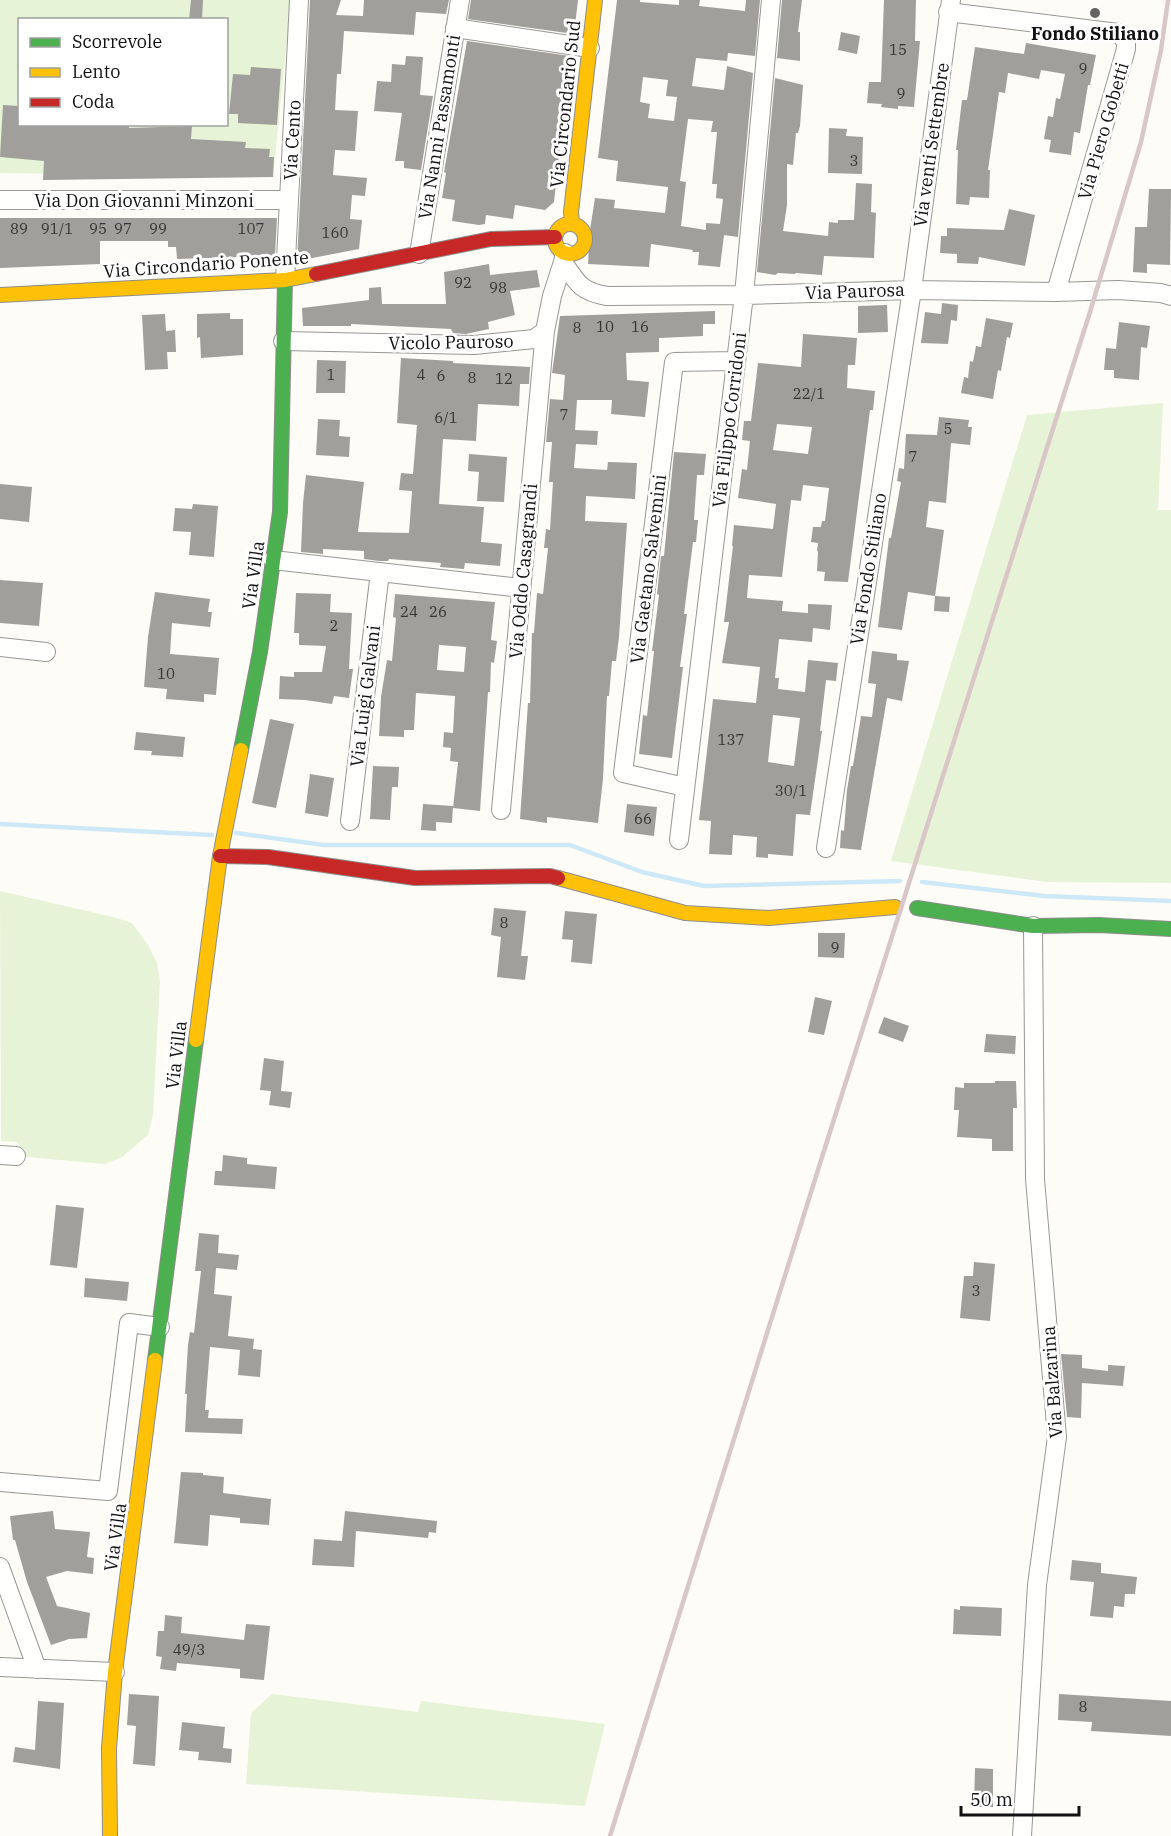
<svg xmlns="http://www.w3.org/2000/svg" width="1171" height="1836" viewBox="0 0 1171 1836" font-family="'IBM Plex Serif',serif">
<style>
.green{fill:#e7f3d7;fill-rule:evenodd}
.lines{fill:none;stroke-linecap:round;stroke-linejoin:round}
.stream{stroke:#cde8f7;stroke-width:4.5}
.building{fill:#a19f9c;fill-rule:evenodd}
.street-casing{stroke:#979795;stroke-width:20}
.fast-casing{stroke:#8e8d8b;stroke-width:16}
.slow-casing{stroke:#8e8d8b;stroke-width:16}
.jam-casing{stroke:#8e8d8b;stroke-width:16}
.street{stroke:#fffffe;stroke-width:18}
.fast{stroke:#4caf50;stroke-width:14}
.slow{stroke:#ffc107;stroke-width:14}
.jam{stroke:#c62828;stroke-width:14}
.rail{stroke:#d9c6c7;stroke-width:4.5}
.poi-dot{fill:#646362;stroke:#fff;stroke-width:2}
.labels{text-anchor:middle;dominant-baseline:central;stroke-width:6;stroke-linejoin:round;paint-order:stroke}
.number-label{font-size:15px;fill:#353434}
.poi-label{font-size:18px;font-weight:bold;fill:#111;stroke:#fff}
.street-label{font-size:18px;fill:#111;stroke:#fff}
</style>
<rect width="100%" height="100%" fill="#fdfcf7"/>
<path class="green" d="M 0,0 L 291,0 L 273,177 L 0,173 ZM 20,20 L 226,20 L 226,124 L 20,124 Z
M 1163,403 L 1158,510 L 1171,510 L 1171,883 L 1047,882 L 891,861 L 1027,415 Z
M 0,891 L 113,917 L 132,923 L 148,945 L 157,963 L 160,981 L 153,1115 L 148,1135 L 122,1157 L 105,1164 L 16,1156 L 18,1142 L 1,1141 Z
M 272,1694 L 418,1712 L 421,1701 L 605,1724 L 585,1806 L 246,1784 L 251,1713 Z"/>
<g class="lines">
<path class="stream" d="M 0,824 L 212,835
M 236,833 L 324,845 L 570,845 L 642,872 L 704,886 L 900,881
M 922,882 L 1044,896 L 1171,901"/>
</g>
<path class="building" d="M 191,0 L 203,0 L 202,20 L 189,20 Z
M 310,0 L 341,0 L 336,15 L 363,16 L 364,0 L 449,0 L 446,14 L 416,12 L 414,35 L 344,31 L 341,74 L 337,74 L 335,110 L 358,111 L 355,151 L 335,150 L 333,175 L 367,178 L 365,196 L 352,195 L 350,219 L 362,220 L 359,249 L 297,261 Z
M 471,0 L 578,0 L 574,34 L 468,19 Z
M 617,0 L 640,0 L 640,2 L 679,5 L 679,0 L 700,0 L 699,6 L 745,11 L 746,0 L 760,0 L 755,56 L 728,53 L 727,61 L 696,58 L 692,86 L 724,90 L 727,66 L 753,73 L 738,237 L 724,235 L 720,267 L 698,265 L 699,252 L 692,252 L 693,250 L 651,244 L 649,267 L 588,264 L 590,230 L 595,198 L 615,200 L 614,208 L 665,213 L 668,187 L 616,181 L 618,161 L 598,158 ZM 643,77 L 668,80 L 666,96 L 677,97 L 674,121 L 648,118 L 650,104 L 640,102 ZM 688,119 L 713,121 L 711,132 L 717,132 L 712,184 L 717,184 L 716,198 L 723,199 L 720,224 L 706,223 L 706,230 L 681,226 L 686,182 L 680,181 Z
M 782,0 L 802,0 L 798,32 L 800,32 L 800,61 L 777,58 Z
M 884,0 L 916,0 L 915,41 L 920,41 L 914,107 L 898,106 L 898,109 L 881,107 L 882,104 L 867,103 L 869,82 L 881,82 Z
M 841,32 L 860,36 L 857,54 L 838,50 Z
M 467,41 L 570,56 L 554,202 L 545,210 L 515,205 L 513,219 L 486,215 L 485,224 L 479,225 L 452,221 L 455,200 L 442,198 L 446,173 L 444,172 Z
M 1026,43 L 1096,55 L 1090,85 L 1088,85 L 1080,133 L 1074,132 L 1071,155 L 1049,152 L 1051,140 L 1044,139 L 1048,116 L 1053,117 L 1056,98 L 1060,99 L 1065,74 L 1041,70 L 1039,79 L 1008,73 L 1005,93 L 999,92 L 988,170 L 990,170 L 989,198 L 970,197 L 969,205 L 956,204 L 958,150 L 956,150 L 962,100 L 967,100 L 975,47 L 1024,54 Z
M 406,56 L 423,57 L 420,95 L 433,96 L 421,170 L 404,168 L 404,161 L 395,161 L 402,113 L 374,111 L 377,81 L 391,82 L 392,64 L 405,65 Z
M 251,67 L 281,69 L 277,125 L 238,123 L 238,114 L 229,114 L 233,74 L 250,75 Z
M 775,78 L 803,85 L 800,126 L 798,133 L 796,133 L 793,165 L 787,164 L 787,205 L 783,231 L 828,236 L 829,222 L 838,223 L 838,220 L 854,220 L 856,183 L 872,184 L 871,212 L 876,213 L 874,258 L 824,256 L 822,275 L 796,273 L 795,274 L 778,273 L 775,275 L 757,272 Z
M 3,105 L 20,106 L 20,124 L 129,124 L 129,128 L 192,126 L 191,139 L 246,142 L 245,148 L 270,149 L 269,157 L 274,157 L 273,177 L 43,180 L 44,161 L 0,157 Z
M 829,128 L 847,129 L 846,136 L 863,137 L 862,174 L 828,173 Z
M 1149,189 L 1171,189 L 1170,265 L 1147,264 L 1147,273 L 1133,272 L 1135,227 L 1147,227 Z
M 1009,209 L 1035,215 L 1025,266 L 979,257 L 978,264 L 957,263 L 957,254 L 940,253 L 941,236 L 947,236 L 947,228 L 1004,230 Z
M 0,218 L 277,218 L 275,256 L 177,259 L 176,247 L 168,247 L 168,241 L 100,241 L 100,264 L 0,268 Z
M 489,264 L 490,275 L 537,270 L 540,287 L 510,291 L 515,315 L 488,322 L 489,329 L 466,334 L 453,333 L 451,329 L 351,324 L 351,326 L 303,326 L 302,308 L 369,300 L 369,288 L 381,287 L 382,304 L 446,304 L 444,272 Z
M 942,303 L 958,305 L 957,321 L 951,320 L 948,344 L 921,343 L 925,312 L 941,314 Z
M 887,305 L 888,332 L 858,333 L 858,306 Z
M 715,311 L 715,324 L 703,324 L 703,336 L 659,338 L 659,352 L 626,353 L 627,380 L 649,382 L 645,417 L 611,414 L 612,400 L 577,400 L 575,430 L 598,431 L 597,445 L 576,444 L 574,468 L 607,470 L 608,462 L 637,463 L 635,499 L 586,496 L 585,521 L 627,523 L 619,637 L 616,661 L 612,661 L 609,696 L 607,696 L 603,779 L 598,823 L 547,817 L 547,823 L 520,819 L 528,703 L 530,703 L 532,633 L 534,633 L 537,593 L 543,594 L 548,548 L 544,548 L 546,529 L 550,530 L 553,482 L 549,482 L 552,442 L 546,442 L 550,399 L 563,400 L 565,375 L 552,373 L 560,316 Z
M 230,313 L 230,319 L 243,319 L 243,355 L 201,358 L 200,337 L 197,338 L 197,314 Z
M 165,314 L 166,331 L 175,330 L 176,352 L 167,352 L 168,369 L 145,370 L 142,315 Z
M 986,318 L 1013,323 L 1010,338 L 1007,337 L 1001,371 L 998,370 L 993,399 L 961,393 L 964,377 L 968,378 L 970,361 L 973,362 L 976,346 L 981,347 Z
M 1119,322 L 1150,326 L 1147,348 L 1141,347 L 1139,380 L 1114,378 L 1114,370 L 1104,370 L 1106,348 L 1116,349 Z
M 803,334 L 857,338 L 855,365 L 848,365 L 847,388 L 875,391 L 873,410 L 870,410 L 848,582 L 824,581 L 825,572 L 817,571 L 818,551 L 817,551 L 818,543 L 811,542 L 813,527 L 821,527 L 822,521 L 825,521 L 829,488 L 803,485 L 801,501 L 791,500 L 782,577 L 749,575 L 747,598 L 783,601 L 782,611 L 808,613 L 808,604 L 832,605 L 830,630 L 813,628 L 812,642 L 779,639 L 775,678 L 779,678 L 778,689 L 805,692 L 808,660 L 838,663 L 836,681 L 826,680 L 820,731 L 822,731 L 810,815 L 796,814 L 793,856 L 768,854 L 768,858 L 756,857 L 757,837 L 733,835 L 732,855 L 709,854 L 711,821 L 699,820 L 713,699 L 756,703 L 760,667 L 722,663 L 729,622 L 724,622 L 733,546 L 732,546 L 734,525 L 773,529 L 776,504 L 738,498 L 742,469 L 747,470 L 750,441 L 742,440 L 744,421 L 751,421 L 758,363 L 801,367 ZM 777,424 L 812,427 L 808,454 L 773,450 ZM 773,715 L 800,718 L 794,766 L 768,762 Z
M 401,358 L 453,361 L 453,363 L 530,367 L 529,384 L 520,384 L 519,406 L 478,404 L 476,441 L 443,439 L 439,504 L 484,507 L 481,542 L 502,544 L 500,566 L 465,563 L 464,569 L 440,567 L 441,563 L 389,559 L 388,561 L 379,561 L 364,559 L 364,551 L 323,549 L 323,554 L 301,552 L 303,503 L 306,475 L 364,482 L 358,532 L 409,533 L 412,491 L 399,490 L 401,473 L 413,474 L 417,425 L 397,423 Z
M 317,360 L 346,361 L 345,393 L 316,393 Z
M 939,417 L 969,420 L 968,427 L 972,427 L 970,445 L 951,443 L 946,503 L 929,501 L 926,527 L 944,530 L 935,596 L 908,592 L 902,630 L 878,627 L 889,538 L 891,538 L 901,482 L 897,481 L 899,468 L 904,469 L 906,434 L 937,435 Z
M 318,419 L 340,420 L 339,436 L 350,437 L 349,457 L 316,455 Z
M 674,452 L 706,454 L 704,475 L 697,475 L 694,520 L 698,520 L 696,542 L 693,542 L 684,614 L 687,614 L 680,667 L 683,667 L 672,758 L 639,754 L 643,715 L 647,716 L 654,651 L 652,651 L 659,595 L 657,594 L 661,556 L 664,556 Z
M 469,454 L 507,457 L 504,502 L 477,501 L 479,472 L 468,471 Z
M 0,484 L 32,487 L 29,522 L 0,519 Z
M 193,504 L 218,506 L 214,557 L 189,555 L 191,532 L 173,531 L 175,508 L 192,509 Z
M 0,580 L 43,583 L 39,626 L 0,623 Z
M 155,592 L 210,599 L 208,612 L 212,612 L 210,627 L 172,623 L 170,654 L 219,658 L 216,695 L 204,694 L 204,702 L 166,699 L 167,689 L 144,687 L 148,637 Z
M 296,593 L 331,594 L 330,612 L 352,613 L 349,669 L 353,669 L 349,698 L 334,696 L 332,704 L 305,700 L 279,699 L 280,676 L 294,677 L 294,672 L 322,672 L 326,646 L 299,645 L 299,633 L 294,633 Z
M 395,594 L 495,602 L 491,640 L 497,641 L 494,663 L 491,662 L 490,692 L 488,692 L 480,811 L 453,808 L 458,762 L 450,761 L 451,748 L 443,747 L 444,732 L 453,733 L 455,696 L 416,693 L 414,730 L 404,730 L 404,737 L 379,736 L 381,697 L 387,660 L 392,661 L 396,618 L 393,617 ZM 439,645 L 466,647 L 464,672 L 437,670 Z
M 935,596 L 950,597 L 949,612 L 934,611 Z
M 872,651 L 897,654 L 897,660 L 909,661 L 902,701 L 887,698 L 861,850 L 840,848 L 841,830 L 844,831 L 847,790 L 851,766 L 853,766 L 861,716 L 872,717 L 876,684 L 868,683 Z
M 270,719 L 294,724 L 276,808 L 252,803 Z
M 136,732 L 185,737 L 183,757 L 151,755 L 152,751 L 134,750 Z
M 373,766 L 399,767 L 398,787 L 392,787 L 390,820 L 370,819 Z
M 310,774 L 334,778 L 328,817 L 305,813 Z
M 423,804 L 453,806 L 452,823 L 436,822 L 436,831 L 421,830 Z
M 627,804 L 657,807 L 654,836 L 624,832 Z
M 494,908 L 526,911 L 521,956 L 528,956 L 525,980 L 497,977 L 501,937 L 491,935 Z
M 565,911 L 597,914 L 592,964 L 571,962 L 573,940 L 562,939 Z
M 818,933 L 845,933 L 844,958 L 818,957 Z
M 815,997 L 832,1001 L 824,1035 L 808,1032 Z
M 884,1017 L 909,1026 L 903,1042 L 878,1033 Z
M 986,1034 L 1016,1036 L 1015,1054 L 984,1052 Z
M 264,1058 L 284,1061 L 281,1091 L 292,1092 L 290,1108 L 269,1105 L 271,1091 L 260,1090 Z
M 995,1081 L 1016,1081 L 1017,1108 L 1013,1108 L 1013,1151 L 992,1151 L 992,1139 L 957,1137 L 959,1110 L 954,1110 L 955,1087 L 964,1088 L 964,1083 L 995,1083 Z
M 223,1155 L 247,1158 L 247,1164 L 277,1167 L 275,1189 L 214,1185 L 215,1171 L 222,1171 Z
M 56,1205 L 84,1208 L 77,1268 L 50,1265 Z
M 199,1233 L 219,1235 L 218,1253 L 239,1255 L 237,1270 L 216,1268 L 214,1294 L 232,1296 L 228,1336 L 254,1339 L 253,1349 L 262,1350 L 260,1377 L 238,1375 L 240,1350 L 210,1347 L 205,1410 L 209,1410 L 208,1418 L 243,1419 L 242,1434 L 185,1432 L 187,1394 L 185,1394 L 188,1345 L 190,1332 L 194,1333 L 201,1271 L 195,1271 Z
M 974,1262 L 995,1264 L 990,1321 L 960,1318 L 964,1276 L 973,1276 Z
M 85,1278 L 129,1282 L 127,1301 L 84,1297 Z
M 1061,1354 L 1082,1355 L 1082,1368 L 1108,1371 L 1108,1365 L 1125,1366 L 1123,1386 L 1082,1383 L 1081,1418 L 1067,1417 Z
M 181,1472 L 203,1473 L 203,1475 L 224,1477 L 223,1493 L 271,1499 L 269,1525 L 240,1523 L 240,1518 L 210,1515 L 208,1546 L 174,1543 Z
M 53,1511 L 55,1529 L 90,1532 L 87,1557 L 94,1558 L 93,1574 L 67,1571 L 46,1577 L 57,1606 L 90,1613 L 87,1638 L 69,1639 L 51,1645 L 27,1582 L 15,1540 L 13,1540 L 10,1516 Z
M 345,1511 L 437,1521 L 436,1533 L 429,1532 L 428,1538 L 356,1531 L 354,1567 L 312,1565 L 314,1539 L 342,1541 Z
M 1072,1560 L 1101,1563 L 1101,1573 L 1137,1577 L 1135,1594 L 1125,1594 L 1124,1607 L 1114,1606 L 1113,1618 L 1090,1616 L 1094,1582 L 1070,1580 Z
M 960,1606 L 1002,1608 L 1001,1636 L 953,1634 L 954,1609 L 960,1610 Z
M 165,1615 L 182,1617 L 181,1633 L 244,1640 L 246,1624 L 270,1626 L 264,1680 L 240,1678 L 240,1669 L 177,1663 L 176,1671 L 160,1669 L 162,1657 L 156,1656 L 158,1631 L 164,1631 Z
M 129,1694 L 159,1696 L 155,1766 L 133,1764 L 136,1726 L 127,1725 Z
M 1059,1694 L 1171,1701 L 1171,1736 L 1091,1731 L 1092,1722 L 1058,1720 Z
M 38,1701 L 64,1703 L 60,1769 L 13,1762 L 15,1747 L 35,1750 Z
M 182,1722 L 225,1727 L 223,1748 L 232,1749 L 231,1763 L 198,1760 L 199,1752 L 179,1750 Z
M 975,1768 L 993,1769 L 993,1807 L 974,1807 Z"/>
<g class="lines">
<g class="street-casing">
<path id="street" d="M 948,12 L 1118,33 L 1126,41 L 1126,49 L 1056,292
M 455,28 L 590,48
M 0,200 L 288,200
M 565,253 L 563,262 C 577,283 581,292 607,296 L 744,295 L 912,290 L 1056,292 L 1118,290 L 1161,293 L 1171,296
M 419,254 L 460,0
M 285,280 L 299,0
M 283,341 L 474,345 L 534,339 L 545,331 L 552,296 L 563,262
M 273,560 L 521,588
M 0,647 L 46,652
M 685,787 L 623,773 L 674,362 L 735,361
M 501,810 L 545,331
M 350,821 L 380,572
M 679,840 L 744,295 L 771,0
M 826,848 L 912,290 L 951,0
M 0,1155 L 16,1156
M 0,1482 L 108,1491 L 129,1323 L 160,1327
M 0,1567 L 37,1669
M 0,1667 L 115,1672
M 1022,1836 L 1037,1585 L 1057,1437 L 1035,1179 L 1033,926"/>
</g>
<g class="fast-casing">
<path id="fast" d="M 241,750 L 260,652 L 280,512 L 285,280
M 917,908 L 1033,926 L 1099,925 L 1171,929
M 155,1360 L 196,1040"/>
</g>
<g class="slow-casing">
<path id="slow" d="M 572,223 L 571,212 L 595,0
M555 239a15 15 0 1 1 30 0a15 15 0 1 1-30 0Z
M 0,295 L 285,280 L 316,274
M 558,878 L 685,913 L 769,918 L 895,907
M 196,1040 L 220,856 L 241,750
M 110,1836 L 109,1748 L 115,1672 L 155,1360"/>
</g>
<g class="jam-casing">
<path id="jam" d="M 316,274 L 491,239 L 555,237
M 220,856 L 268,857 L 415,878 L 550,876 L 558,878"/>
</g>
<use href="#street" class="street"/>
<use href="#fast" class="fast"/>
<use href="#slow" class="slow"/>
<use href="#jam" class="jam"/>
<path class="rail" d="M 610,1836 L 817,1173 L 1090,312 L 1141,142 L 1161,50 L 1168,0"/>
</g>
<circle class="poi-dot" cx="1095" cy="13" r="6"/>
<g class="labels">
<g class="number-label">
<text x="898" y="49">15</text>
<text x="1083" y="68">9</text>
<text x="901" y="93">9</text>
<text x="854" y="160">3</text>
<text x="19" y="228">89</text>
<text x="57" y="228">91/1</text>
<text x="98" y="228">95</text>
<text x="123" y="228">97</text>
<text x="158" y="228">99</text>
<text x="251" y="228">107</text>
<text x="335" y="232">160</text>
<text x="463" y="282">92</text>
<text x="498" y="287">98</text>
<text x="605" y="326">10</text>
<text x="640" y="326">16</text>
<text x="577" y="327">8</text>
<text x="331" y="374">1</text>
<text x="421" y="374">4</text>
<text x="441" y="375">6</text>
<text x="472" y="377">8</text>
<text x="504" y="378">12</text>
<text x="809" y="393">22/1</text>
<text x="564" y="414">7</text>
<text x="446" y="417">6/1</text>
<text x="948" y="428">5</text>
<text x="913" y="456">7</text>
<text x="409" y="611">24</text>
<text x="438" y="611">26</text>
<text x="334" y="625">2</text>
<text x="166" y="673">10</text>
<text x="731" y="739">137</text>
<text x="791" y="790">30/1</text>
<text x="643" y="818">66</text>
<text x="504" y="922">8</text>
<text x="835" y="947">9</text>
<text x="976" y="1290">3</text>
<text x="189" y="1649">49/3</text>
<text x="1083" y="1706">8</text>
</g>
<g class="poi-label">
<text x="1095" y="33">Fondo Stiliano</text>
</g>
<g class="street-label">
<text transform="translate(565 104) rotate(-84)">Via Circondario Sud</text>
<text transform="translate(439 127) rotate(-81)">Via Nanni Passamonti</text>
<text transform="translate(1103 131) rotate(-74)">Via Piero Gobetti</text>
<text transform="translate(292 140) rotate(-87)">Via Cento</text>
<text transform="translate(931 145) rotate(-82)">Via venti Settembre</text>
<text x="144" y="200">Via Don Giovanni Minzoni</text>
<text transform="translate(206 264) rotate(-4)">Via Circondario Ponente</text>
<text transform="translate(855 291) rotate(-2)">Via Paurosa</text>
<text transform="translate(451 342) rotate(-1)">Vicolo Pauroso</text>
<text transform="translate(729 420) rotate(-83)">Via Filippo Corridoni</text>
<text transform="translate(648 569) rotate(-83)">Via Gaetano Salvemini</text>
<text transform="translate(868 569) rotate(-81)">Via Fondo Stiliano</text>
<text transform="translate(523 571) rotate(-85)">Via Oddo Casagrandi</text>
<text transform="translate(253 575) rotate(-82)">Via Villa</text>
<text transform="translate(365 696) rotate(-83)">Via Luigi Galvani</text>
<text transform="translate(176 1055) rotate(-83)">Via Villa</text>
<text transform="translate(1052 1382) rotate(-94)">Via Balzarina</text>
<text transform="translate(115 1537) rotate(-82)">Via Villa</text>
</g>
</g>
<rect x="18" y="18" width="210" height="108" fill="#ffffff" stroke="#a0a0a0" stroke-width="1.5"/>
<rect x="30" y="38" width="30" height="9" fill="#4caf50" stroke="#a0a0a0" stroke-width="1.5"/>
<text x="72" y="48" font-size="18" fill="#111111">Scorrevole</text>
<rect x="30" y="68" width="30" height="9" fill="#ffc107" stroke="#a0a0a0" stroke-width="1.5"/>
<text x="72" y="78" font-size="18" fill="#111111">Lento</text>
<rect x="30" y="98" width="30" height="9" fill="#c62828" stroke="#a0a0a0" stroke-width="1.5"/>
<text x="72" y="108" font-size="18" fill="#111111">Coda</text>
<path d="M961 1806v9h118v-9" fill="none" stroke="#111111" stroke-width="3"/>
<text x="970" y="1806" font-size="18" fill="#111111" stroke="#ffffff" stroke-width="4.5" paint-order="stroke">50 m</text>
</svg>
